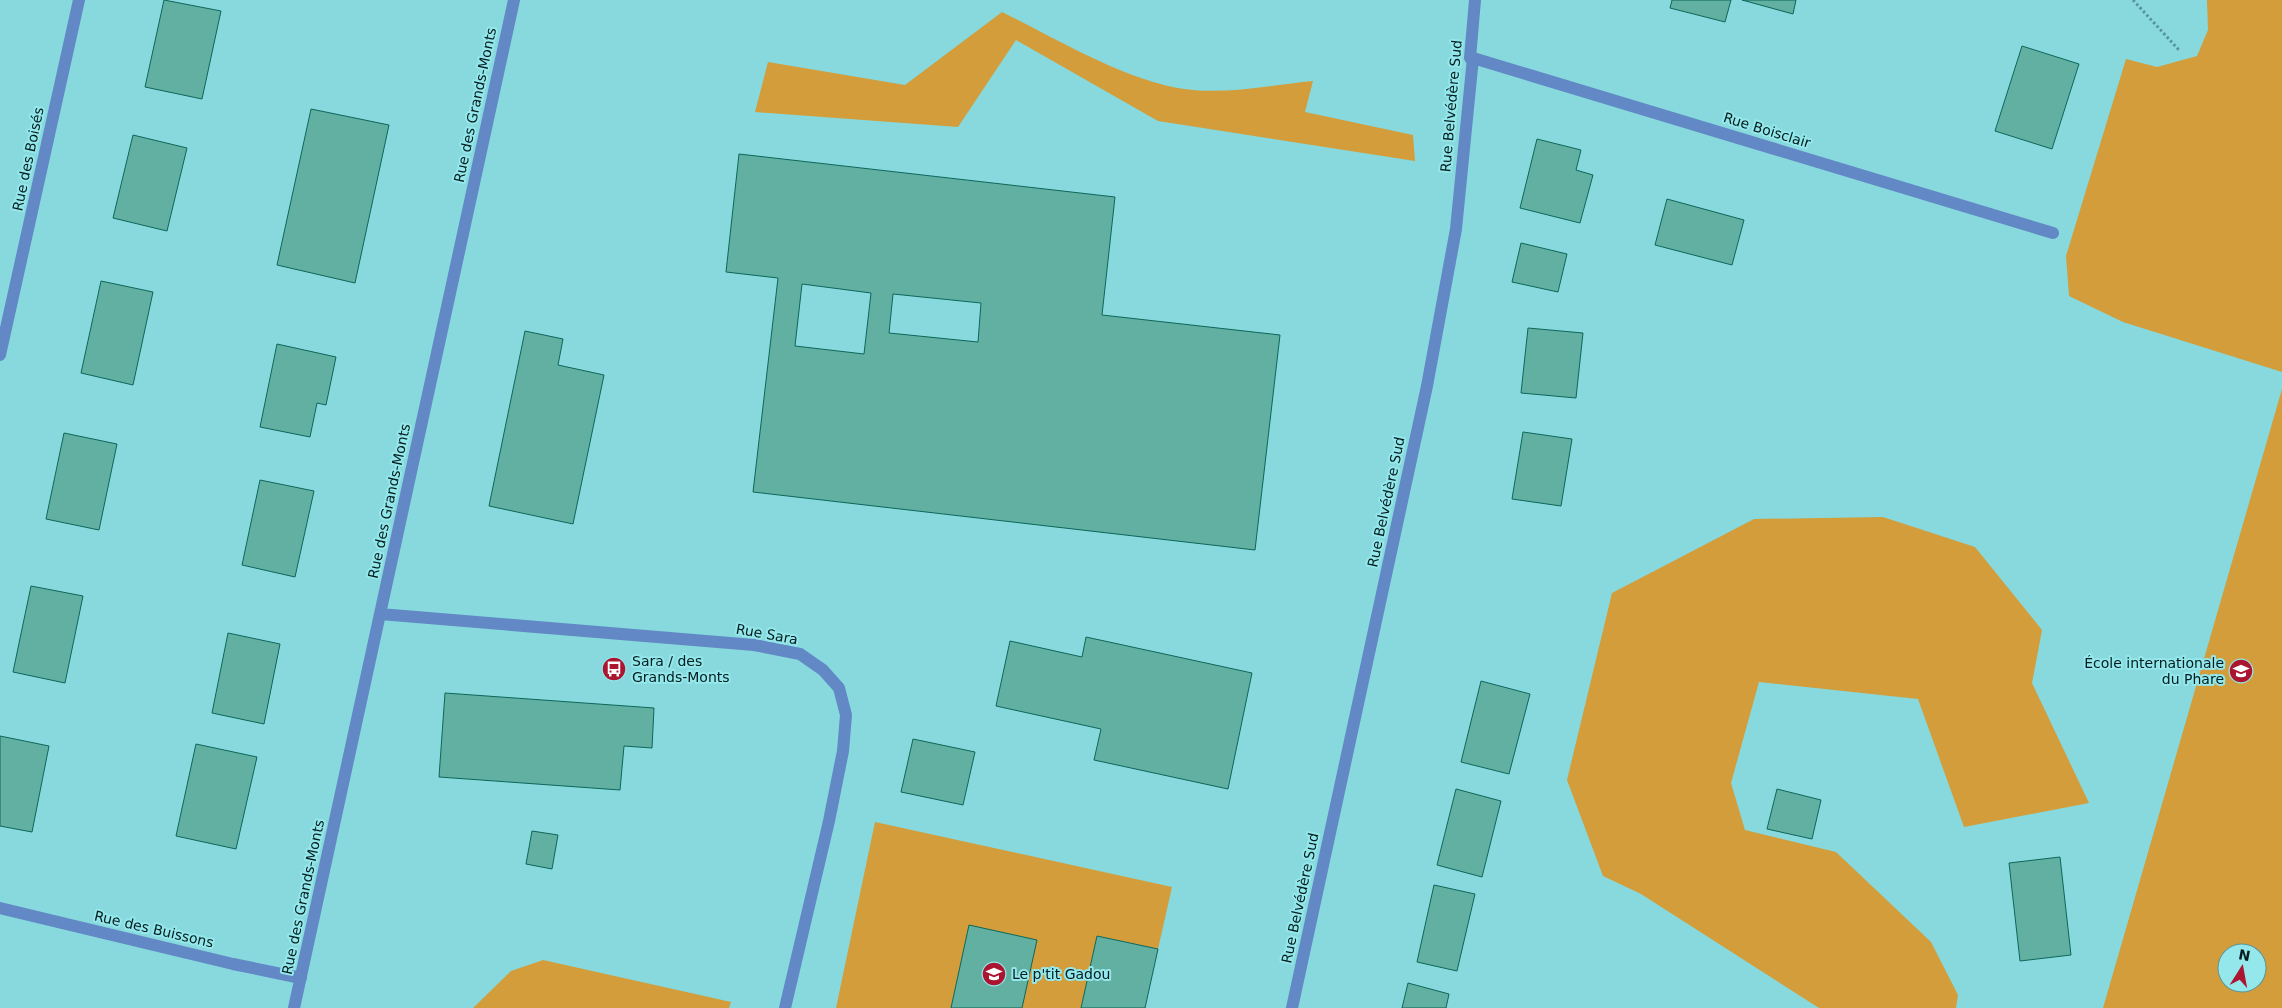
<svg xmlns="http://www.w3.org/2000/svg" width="2282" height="1008" viewBox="0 0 2282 1008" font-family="'DejaVu Sans',sans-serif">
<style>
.green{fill:#d29d3a;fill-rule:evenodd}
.building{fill:#62b0a1;stroke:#0c675a;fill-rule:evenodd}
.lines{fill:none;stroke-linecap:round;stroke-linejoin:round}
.path{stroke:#579598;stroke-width:3;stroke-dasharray:2.5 2.5;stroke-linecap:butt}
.minor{stroke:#6288c5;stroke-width:12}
.tertiary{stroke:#6288c5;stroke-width:12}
.labels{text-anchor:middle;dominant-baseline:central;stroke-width:4;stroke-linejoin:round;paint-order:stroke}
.street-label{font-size:14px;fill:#031d1e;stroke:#94e7eb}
.poi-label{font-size:14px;fill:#031d1e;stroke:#94e7eb;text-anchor:start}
</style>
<rect width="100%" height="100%" fill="#87d9dd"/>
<path class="green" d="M 2207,0 L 2282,0 L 2282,372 L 2123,322 L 2069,296 L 2066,256 L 2126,59 L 2157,67 L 2197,56 L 2208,30 Z
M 1002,12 C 1057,39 1124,80 1184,89 C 1226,95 1271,85 1313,81 L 1305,112 L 1413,135 L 1415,161 L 1158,121 L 1016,40 L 958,127 L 755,112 L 768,62 L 905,85 Z
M 2282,389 L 2282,1008 L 2103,1008 ZM 2227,953 L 2257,953 L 2257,983 L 2227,983 Z
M 1883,517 L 1975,547 L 2042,630 L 2032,683 L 2089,803 L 1964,827 L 1918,699 L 1759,682 L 1731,783 L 1745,830 L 1836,852 L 1931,942 L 1958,995 L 1956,1008 L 1819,1008 L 1641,894 L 1603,876 L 1567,780 L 1612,593 L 1754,519 Z
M 875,822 L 1172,887 L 1158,949 L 1097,936 L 1081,1008 L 1022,1008 L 969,926 L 951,1008 L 836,1008 Z
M 543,960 L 731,1002 L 729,1008 L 473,1008 L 511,971 Z"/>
<path class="building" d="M 164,0 L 221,11 L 202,99 L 145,87 Z
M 1672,0 L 1731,0 L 1725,22 L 1670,8 Z
M 1742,0 L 1796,0 L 1793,14 Z
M 2022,46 L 2079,64 L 2052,149 L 1995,131 Z
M 311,109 L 389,125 L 355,283 L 277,265 Z
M 133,135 L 187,148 L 167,231 L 113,218 Z
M 1537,139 L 1581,150 L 1576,170 L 1593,175 L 1580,223 L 1520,208 Z
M 739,154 L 1115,197 L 1102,315 L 1280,335 L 1255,550 L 753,492 L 778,278 L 726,272 ZM 802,284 L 871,293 L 864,354 L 795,346 ZM 893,294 L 981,303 L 978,342 L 889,333 Z
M 1667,199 L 1744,220 L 1732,265 L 1655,245 Z
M 1521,243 L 1567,254 L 1558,292 L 1512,282 Z
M 101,281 L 153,292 L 133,385 L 81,373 Z
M 1528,328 L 1583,333 L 1576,398 L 1521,393 Z
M 525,331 L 563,339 L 558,365 L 604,375 L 573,524 L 489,506 Z
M 277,344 L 336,357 L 326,405 L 317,403 L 310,437 L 260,427 Z
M 1523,432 L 1572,439 L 1561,506 L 1512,499 Z
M 64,433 L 117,444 L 99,530 L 46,519 Z
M 260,480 L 314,491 L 295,577 L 242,565 Z
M 31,586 L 83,596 L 65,683 L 13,672 Z
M 228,633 L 280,644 L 264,724 L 212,713 Z
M 1086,637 L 1252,673 L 1228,789 L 1094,760 L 1101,729 L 996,706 L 1010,641 L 1082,657 Z
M 1481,681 L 1530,694 L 1509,774 L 1461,762 Z
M 445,693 L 654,708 L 652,748 L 624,746 L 620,790 L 439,777 Z
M 0,736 L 49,746 L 32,832 L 0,826 Z
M 913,739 L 975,752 L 963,805 L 901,792 Z
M 196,744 L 257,757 L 236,849 L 176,836 Z
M 1456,789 L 1501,801 L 1482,877 L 1437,865 Z
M 1777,789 L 1821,800 L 1812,839 L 1767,829 Z
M 532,831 L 558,835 L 552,869 L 526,864 Z
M 2060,857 L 2071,955 L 2020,961 L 2009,863 Z
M 1434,885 L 1475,894 L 1457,971 L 1417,962 Z
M 969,925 L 1037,940 L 1022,1008 L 951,1008 Z
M 1097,936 L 1158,949 L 1145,1008 L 1081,1008 Z
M 1408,983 L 1449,994 L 1446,1008 L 1402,1008 Z"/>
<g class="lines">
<path class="path" d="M 2133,0 L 2179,50"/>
<path class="minor" d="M 1473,58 L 2053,233
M 0,355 L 79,0
M 380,614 L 754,645 L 800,654 L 823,670 L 839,688 L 846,715 L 843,751 L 829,821 L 785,1008
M 0,908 L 233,964 L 301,978
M 294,1008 L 514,0"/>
<path class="tertiary" d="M 1292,1008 L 1427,386 L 1456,229 L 1473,58 L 1470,58 L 1475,0"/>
</g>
<defs>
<g id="bus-disc" transform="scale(1.25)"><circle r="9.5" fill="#ab152f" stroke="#94e7eb"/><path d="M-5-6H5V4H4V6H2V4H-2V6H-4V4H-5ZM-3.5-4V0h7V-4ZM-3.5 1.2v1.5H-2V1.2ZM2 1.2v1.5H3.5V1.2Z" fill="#fff"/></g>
<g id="school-disc" transform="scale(1.25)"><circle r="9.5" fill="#ab152f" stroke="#94e7eb"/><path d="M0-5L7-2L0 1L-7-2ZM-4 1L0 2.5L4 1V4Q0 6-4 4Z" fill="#fff"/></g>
</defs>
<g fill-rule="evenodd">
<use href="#bus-disc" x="614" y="669"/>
<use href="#school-disc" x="2241" y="671"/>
<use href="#school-disc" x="994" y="974"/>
</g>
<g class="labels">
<g class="street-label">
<text transform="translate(475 105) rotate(-78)">Rue des Grands-Monts</text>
<text transform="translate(1451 106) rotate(-85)">Rue Belvédère Sud</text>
<text transform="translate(1767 130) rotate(17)">Rue Boisclair</text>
<text transform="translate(28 159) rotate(-78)">Rue des Boisés</text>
<text transform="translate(389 501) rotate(-78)">Rue des Grands-Monts</text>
<text transform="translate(1386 502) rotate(-78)">Rue Belvédère Sud</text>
<text transform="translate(767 634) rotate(10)">Rue Sara</text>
<text transform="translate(303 897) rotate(-78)">Rue des Grands-Monts</text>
<text transform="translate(1300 898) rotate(-78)">Rue Belvédère Sud</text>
<text transform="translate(154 929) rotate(13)">Rue des Buissons</text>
</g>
<g class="poi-label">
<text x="632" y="661">Sara / des<tspan x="632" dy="16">Grands-Monts</tspan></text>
<text x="2224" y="663" text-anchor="end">École internationale<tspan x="2224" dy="16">du Phare</tspan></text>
<text x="1012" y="974">Le p'tit Gadou</text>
</g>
</g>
<g transform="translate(2242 968) rotate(11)"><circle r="24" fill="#94e7eb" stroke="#5a9699"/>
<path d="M0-4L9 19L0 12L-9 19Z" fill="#ab152f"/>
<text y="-8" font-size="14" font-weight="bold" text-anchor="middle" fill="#031d1e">N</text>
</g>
</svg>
